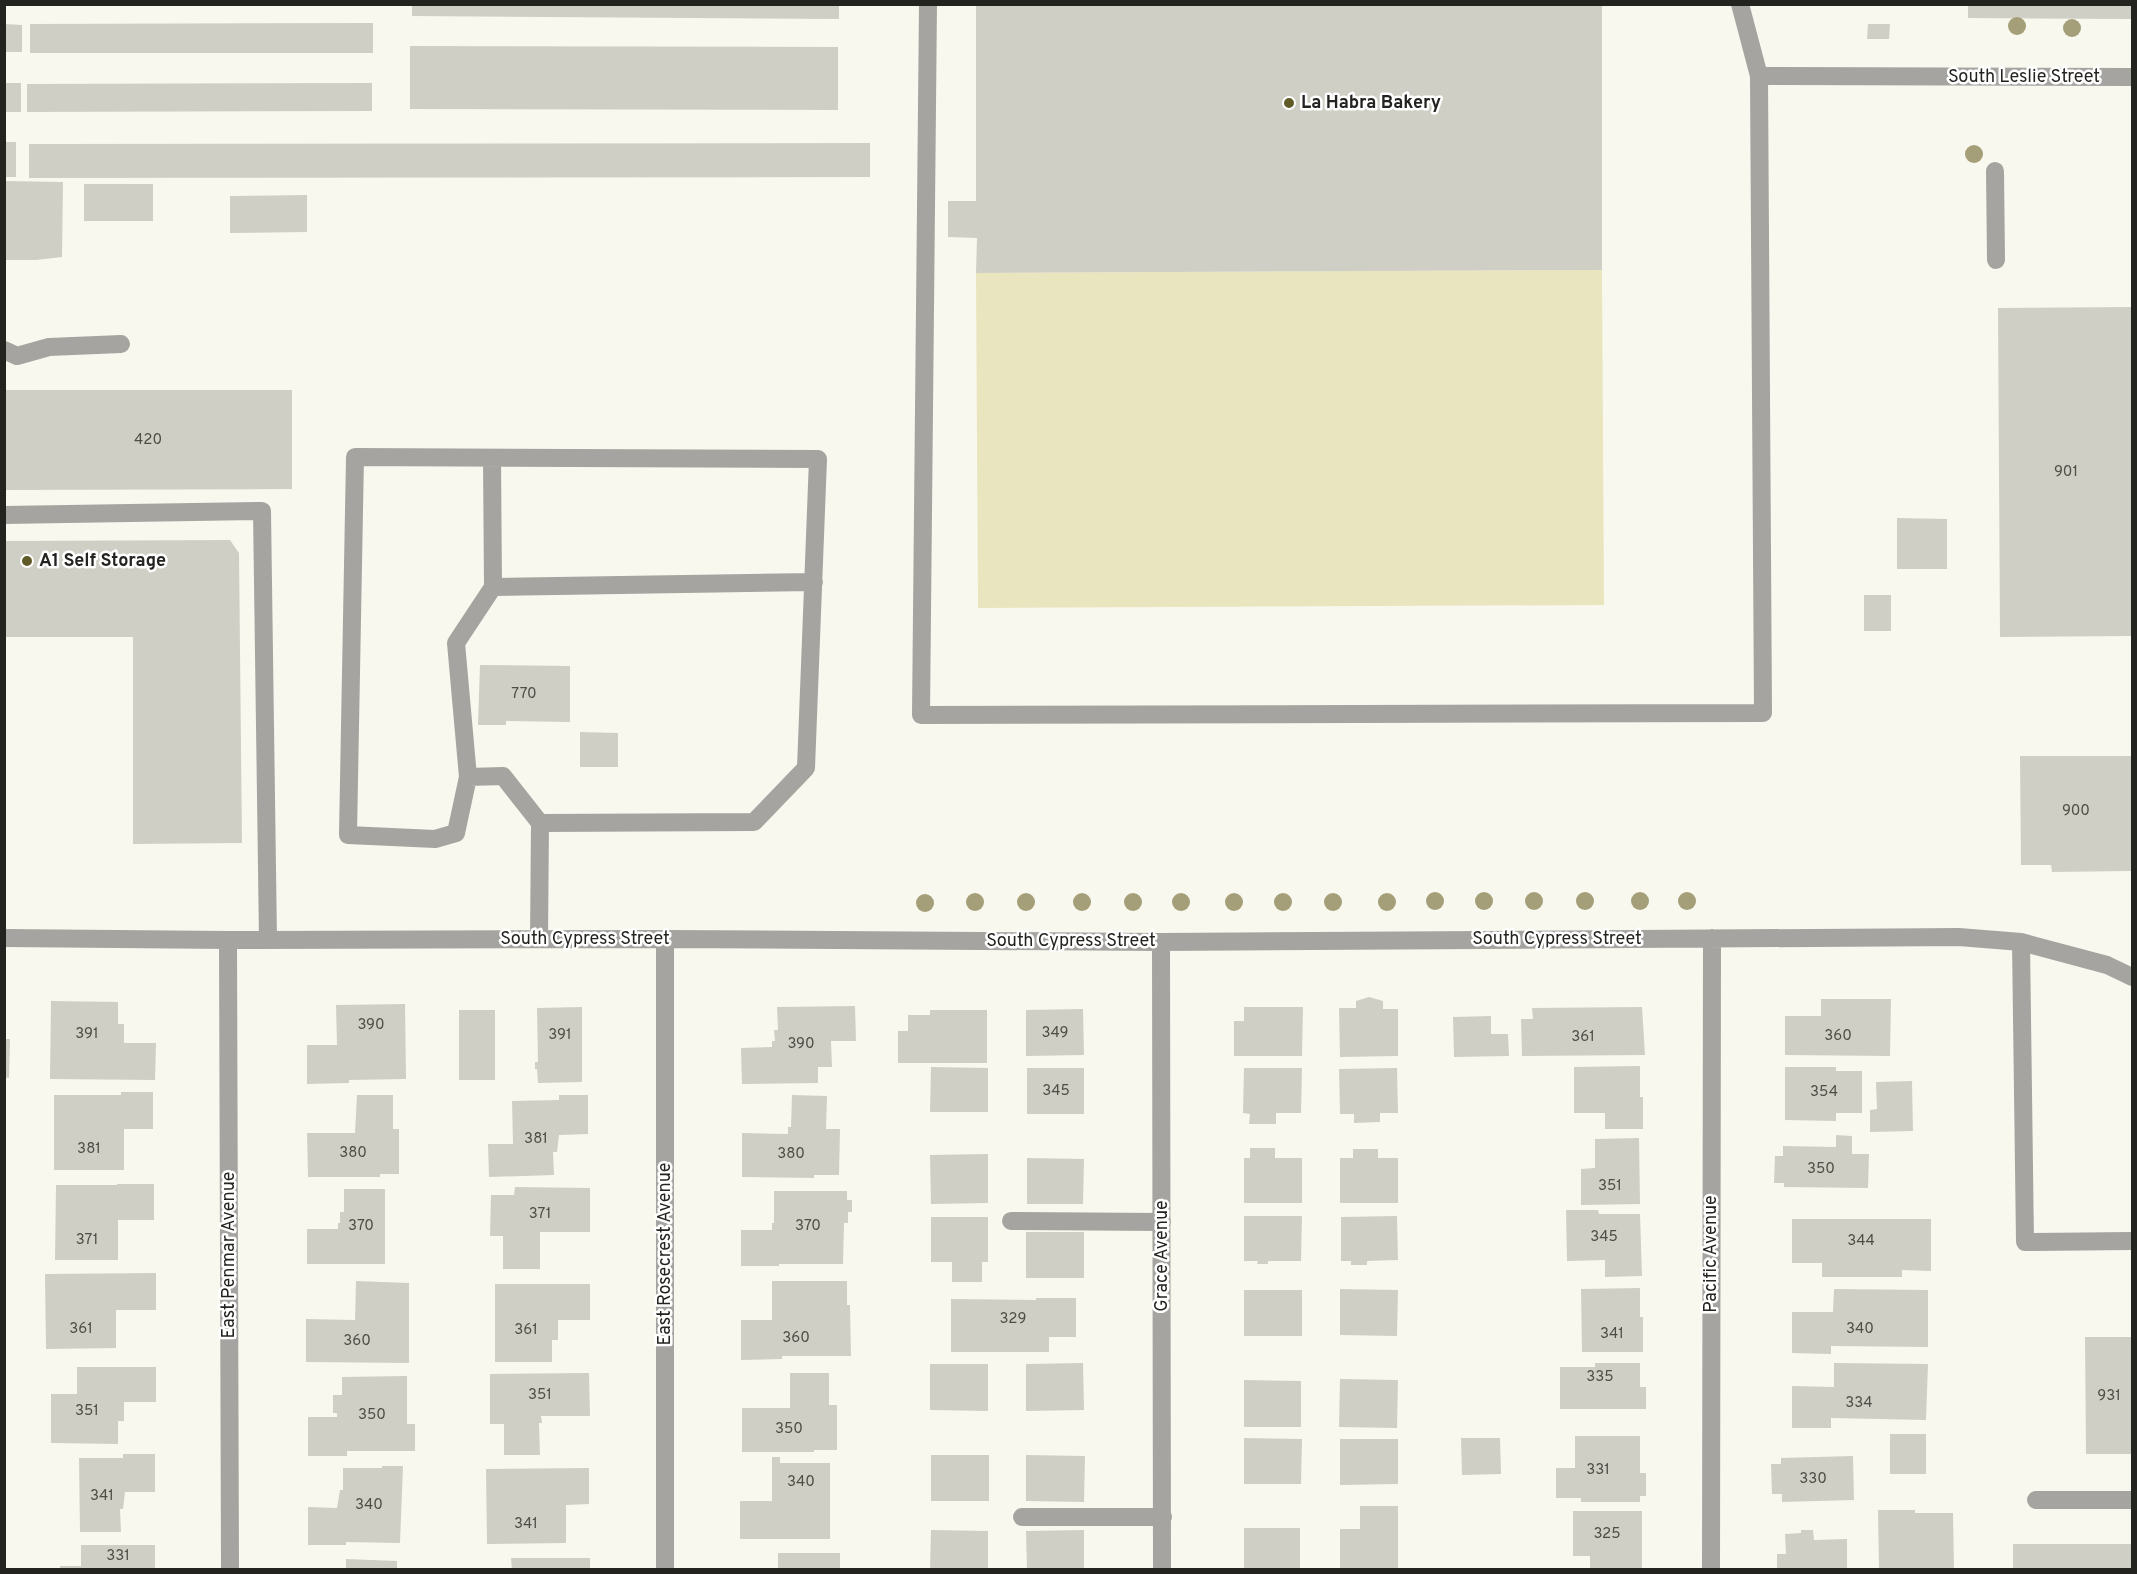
<svg xmlns="http://www.w3.org/2000/svg" width="2137" height="1574" viewBox="0 0 2137 1574" font-family="Overpass,sans-serif">
<style>
.green{fill:#e9e5be}
.building{fill:#d0cfc5}
.lines{fill:none;stroke-linecap:round;stroke-linejoin:round}
.minor{stroke:#a5a4a0;stroke-width:18}
.tree{fill:#a49f78}
.poi-dot{fill:#615b27;stroke:#fff;stroke-width:2}
.labels{text-anchor:middle;dominant-baseline:central;stroke-width:5;stroke-linejoin:round;paint-order:stroke}
.number-label{font-size:15px;fill:#4e4e48}
.street-label{font-size:18px;fill:#23231f;stroke:#fff}
.poi-label{font-size:18px;font-weight:bold;fill:#23231f;stroke:#fff;text-anchor:start}
</style>
<rect width="100%" height="100%" fill="#f9f8ee"/>
<path class="green" d="M 1602,270 L 1604,605 L 978,608 L 976,273 Z"/>
<path class="building" d="M 412,4 L 839,4 L 839,19 L 412,16 Z
M 976,4 L 1602,4 L 1602,270 L 976,273 L 977,238 L 948,237 L 948,201 L 976,201 Z
M 1968,4 L 2132,4 L 2132,19 L 1968,18 Z
M 373,23 L 373,53 L 30,53 L 30,24 Z
M 4,24 L 22,25 L 22,52 L 4,52 Z
M 1868,24 L 1890,24 L 1889,39 L 1867,39 Z
M 410,46 L 838,47 L 838,110 L 410,109 Z
M 4,83 L 21,83 L 21,112 L 4,112 Z
M 372,83 L 372,111 L 27,112 L 27,84 Z
M 4,142 L 16,142 L 16,177 L 4,177 Z
M 870,143 L 870,177 L 29,178 L 29,144 Z
M 4,181 L 63,182 L 62,257 L 36,260 L 4,260 Z
M 84,184 L 153,184 L 153,221 L 84,221 Z
M 307,195 L 307,232 L 230,233 L 230,196 Z
M 2132,307 L 2132,636 L 2000,637 L 1998,308 Z
M 4,390 L 292,390 L 292,489 L 4,490 Z
M 1897,518 L 1947,519 L 1947,569 L 1897,569 Z
M 230,540 L 239,553 L 242,843 L 133,844 L 133,637 L 4,637 L 4,541 Z
M 1864,595 L 1891,595 L 1891,631 L 1864,631 Z
M 480,665 L 570,666 L 570,722 L 506,721 L 506,725 L 478,725 Z
M 580,732 L 618,733 L 618,767 L 580,767 Z
M 2020,756 L 2132,756 L 2132,871 L 2052,872 L 2051,865 L 2021,865 Z
M 1369,997 L 1383,1001 L 1383,1009 L 1398,1009 L 1398,1056 L 1340,1057 L 1339,1008 L 1356,1008 L 1356,1001 Z
M 1821,999 L 1891,999 L 1890,1056 L 1785,1055 L 1785,1016 L 1821,1016 Z
M 51,1001 L 118,1002 L 118,1024 L 124,1024 L 124,1043 L 156,1043 L 155,1080 L 50,1079 Z
M 405,1004 L 406,1079 L 349,1080 L 349,1083 L 307,1084 L 307,1045 L 337,1045 L 336,1005 Z
M 855,1006 L 856,1041 L 831,1041 L 832,1067 L 818,1067 L 818,1083 L 742,1084 L 741,1048 L 772,1047 L 772,1041 L 775,1041 L 774,1030 L 778,1030 L 777,1007 Z
M 582,1007 L 582,1082 L 538,1083 L 537,1069 L 535,1069 L 535,1062 L 538,1062 L 537,1008 Z
M 1244,1007 L 1303,1007 L 1302,1056 L 1234,1056 L 1234,1021 L 1244,1021 Z
M 1642,1007 L 1645,1055 L 1522,1056 L 1521,1019 L 1533,1019 L 1532,1008 Z
M 1083,1009 L 1084,1055 L 1026,1056 L 1026,1010 Z
M 459,1010 L 495,1010 L 495,1080 L 459,1080 Z
M 930,1010 L 987,1010 L 987,1063 L 898,1063 L 898,1031 L 908,1031 L 908,1015 L 930,1015 Z
M 1491,1016 L 1491,1034 L 1508,1034 L 1509,1056 L 1454,1057 L 1453,1017 Z
M 4,1039 L 10,1039 L 9,1078 L 4,1077 Z
M 1640,1066 L 1640,1097 L 1643,1097 L 1643,1129 L 1605,1129 L 1605,1113 L 1574,1113 L 1574,1067 Z
M 931,1067 L 988,1068 L 988,1112 L 930,1112 Z
M 1785,1067 L 1836,1067 L 1836,1071 L 1862,1071 L 1862,1113 L 1836,1113 L 1836,1121 L 1785,1120 Z
M 1027,1068 L 1084,1068 L 1084,1114 L 1027,1114 Z
M 1244,1068 L 1302,1068 L 1301,1113 L 1276,1113 L 1276,1124 L 1249,1124 L 1250,1114 L 1243,1113 Z
M 1397,1068 L 1398,1113 L 1380,1113 L 1380,1122 L 1354,1123 L 1354,1114 L 1340,1114 L 1339,1069 Z
M 1912,1081 L 1913,1131 L 1870,1132 L 1870,1110 L 1877,1109 L 1876,1082 Z
M 121,1092 L 153,1092 L 153,1129 L 124,1129 L 124,1170 L 54,1170 L 54,1095 L 121,1095 Z
M 357,1095 L 393,1095 L 393,1129 L 399,1129 L 399,1174 L 380,1174 L 380,1177 L 308,1177 L 307,1133 L 355,1133 Z
M 559,1095 L 588,1095 L 588,1134 L 559,1135 L 557,1152 L 553,1152 L 554,1175 L 489,1177 L 488,1144 L 513,1144 L 512,1101 L 559,1100 Z
M 792,1095 L 827,1096 L 826,1129 L 840,1129 L 839,1175 L 814,1175 L 814,1178 L 742,1177 L 742,1133 L 788,1134 L 788,1127 L 791,1127 Z
M 1836,1135 L 1852,1136 L 1852,1154 L 1869,1154 L 1868,1188 L 1784,1187 L 1784,1183 L 1774,1183 L 1775,1156 L 1783,1156 L 1783,1146 L 1836,1147 Z
M 1639,1138 L 1640,1204 L 1581,1205 L 1581,1169 L 1595,1168 L 1595,1139 Z
M 1250,1148 L 1275,1148 L 1275,1158 L 1302,1158 L 1302,1203 L 1244,1203 L 1244,1158 L 1250,1158 Z
M 1353,1149 L 1378,1149 L 1378,1158 L 1398,1158 L 1398,1203 L 1340,1203 L 1340,1158 L 1353,1158 Z
M 988,1154 L 988,1203 L 931,1204 L 930,1155 Z
M 1027,1158 L 1084,1159 L 1083,1204 L 1027,1204 Z
M 117,1184 L 154,1184 L 154,1220 L 118,1220 L 118,1260 L 55,1260 L 56,1185 L 117,1185 Z
M 515,1187 L 590,1188 L 590,1232 L 540,1232 L 540,1269 L 503,1269 L 503,1236 L 490,1236 L 491,1195 L 514,1195 Z
M 344,1189 L 385,1189 L 385,1264 L 307,1264 L 307,1229 L 338,1229 L 338,1223 L 340,1223 L 340,1212 L 344,1212 Z
M 774,1191 L 847,1191 L 847,1200 L 852,1200 L 852,1212 L 848,1212 L 848,1223 L 844,1223 L 843,1264 L 779,1264 L 779,1266 L 741,1266 L 741,1230 L 772,1230 L 772,1223 L 774,1223 Z
M 1566,1210 L 1598,1210 L 1599,1214 L 1640,1214 L 1642,1276 L 1605,1277 L 1605,1260 L 1567,1261 Z
M 1244,1216 L 1302,1216 L 1301,1261 L 1268,1261 L 1268,1264 L 1257,1264 L 1258,1261 L 1244,1261 Z
M 1397,1216 L 1398,1260 L 1367,1261 L 1367,1265 L 1351,1265 L 1351,1261 L 1341,1261 L 1341,1217 Z
M 931,1217 L 988,1217 L 988,1262 L 982,1262 L 982,1282 L 952,1282 L 952,1262 L 931,1262 Z
M 1792,1219 L 1931,1219 L 1931,1271 L 1902,1270 L 1902,1277 L 1822,1277 L 1822,1263 L 1792,1263 Z
M 1026,1232 L 1084,1232 L 1084,1278 L 1026,1278 Z
M 156,1273 L 156,1310 L 116,1310 L 116,1348 L 46,1349 L 45,1274 Z
M 356,1281 L 409,1283 L 409,1363 L 306,1362 L 306,1319 L 355,1320 Z
M 772,1281 L 847,1281 L 847,1305 L 850,1305 L 851,1356 L 782,1356 L 782,1359 L 741,1360 L 741,1320 L 772,1320 Z
M 495,1284 L 590,1284 L 590,1320 L 558,1320 L 558,1340 L 552,1340 L 552,1362 L 495,1362 Z
M 1640,1288 L 1640,1317 L 1643,1317 L 1643,1352 L 1582,1352 L 1581,1289 Z
M 1340,1289 L 1398,1290 L 1397,1336 L 1340,1335 Z
M 1834,1289 L 1928,1290 L 1928,1347 L 1831,1346 L 1831,1354 L 1792,1353 L 1792,1312 L 1833,1312 Z
M 1244,1290 L 1302,1290 L 1302,1336 L 1244,1336 Z
M 1036,1298 L 1076,1298 L 1076,1337 L 1049,1337 L 1049,1352 L 951,1352 L 951,1299 L 1036,1300 Z
M 2085,1337 L 2132,1337 L 2132,1454 L 2086,1454 Z
M 1083,1363 L 1084,1410 L 1026,1411 L 1026,1364 Z
M 1595,1363 L 1640,1363 L 1640,1387 L 1646,1387 L 1646,1409 L 1560,1409 L 1560,1367 L 1595,1367 Z
M 1834,1363 L 1928,1364 L 1926,1420 L 1831,1418 L 1831,1428 L 1792,1428 L 1792,1386 L 1834,1387 Z
M 930,1364 L 988,1364 L 988,1411 L 930,1410 Z
M 77,1367 L 156,1367 L 156,1402 L 124,1402 L 124,1421 L 118,1421 L 118,1444 L 51,1443 L 51,1394 L 77,1394 Z
M 589,1373 L 590,1416 L 541,1416 L 542,1423 L 539,1423 L 540,1455 L 504,1455 L 504,1424 L 490,1424 L 490,1374 Z
M 790,1373 L 829,1373 L 829,1405 L 837,1405 L 837,1450 L 814,1450 L 814,1452 L 742,1452 L 742,1408 L 790,1408 Z
M 407,1376 L 407,1424 L 415,1424 L 415,1451 L 347,1451 L 347,1456 L 308,1456 L 308,1417 L 337,1417 L 337,1413 L 333,1413 L 333,1395 L 342,1395 L 342,1377 Z
M 1340,1379 L 1398,1380 L 1397,1428 L 1339,1427 Z
M 1244,1380 L 1301,1381 L 1301,1427 L 1244,1427 Z
M 1890,1434 L 1926,1434 L 1926,1474 L 1890,1474 Z
M 1575,1436 L 1640,1436 L 1640,1473 L 1646,1473 L 1646,1496 L 1640,1496 L 1640,1502 L 1581,1502 L 1581,1498 L 1556,1498 L 1556,1468 L 1575,1468 Z
M 1244,1438 L 1302,1439 L 1301,1484 L 1244,1484 Z
M 1461,1438 L 1500,1438 L 1501,1474 L 1462,1475 Z
M 1340,1439 L 1398,1439 L 1398,1484 L 1340,1485 Z
M 123,1454 L 155,1454 L 155,1492 L 125,1492 L 123,1509 L 120,1509 L 121,1532 L 80,1532 L 79,1458 L 123,1458 Z
M 931,1455 L 989,1455 L 989,1501 L 931,1501 Z
M 1026,1455 L 1085,1456 L 1084,1502 L 1026,1501 Z
M 1853,1456 L 1854,1500 L 1782,1502 L 1782,1494 L 1772,1494 L 1771,1464 L 1781,1464 L 1781,1458 Z
M 772,1457 L 780,1457 L 780,1463 L 830,1463 L 830,1539 L 740,1539 L 740,1501 L 772,1501 Z
M 382,1466 L 403,1466 L 400,1543 L 346,1542 L 346,1545 L 308,1545 L 308,1507 L 337,1508 L 340,1490 L 343,1490 L 343,1468 L 382,1468 Z
M 589,1468 L 589,1504 L 566,1505 L 566,1543 L 487,1544 L 486,1469 Z
M 1360,1506 L 1398,1506 L 1398,1570 L 1340,1570 L 1340,1529 L 1360,1529 Z
M 1878,1510 L 1915,1510 L 1915,1513 L 1953,1513 L 1954,1570 L 1879,1570 Z
M 1573,1511 L 1642,1511 L 1642,1570 L 1590,1570 L 1590,1556 L 1573,1556 Z
M 1244,1528 L 1300,1528 L 1300,1570 L 1244,1570 Z
M 931,1530 L 988,1531 L 988,1570 L 930,1570 Z
M 1084,1530 L 1084,1570 L 1027,1570 L 1026,1531 Z
M 1801,1530 L 1813,1530 L 1814,1540 L 1847,1539 L 1847,1570 L 1777,1570 L 1777,1554 L 1786,1554 L 1785,1534 L 1801,1533 Z
M 2013,1544 L 2132,1544 L 2132,1570 L 2013,1570 Z
M 81,1545 L 155,1545 L 155,1570 L 60,1570 L 60,1566 L 81,1566 Z
M 778,1553 L 840,1553 L 840,1570 L 778,1570 Z
M 511,1558 L 590,1558 L 590,1570 L 512,1570 Z
M 346,1559 L 397,1561 L 397,1570 L 346,1570 Z"/>
<g class="lines">
<path class="minor" d="M 928,4 L 921,715 L 1763,713 L 1759,76 L 1740,4
M 1759,76 L 2132,77
M 1995,171 L 1996,260
M 4,350 L 17,356 L 49,347 L 121,344
M 492,458 L 493,587
M 4,515 L 262,511 L 268,940
M 468,777 L 456,643 L 493,587 L 814,582
M 4,938 L 228,940 L 665,939 L 1161,942 L 1959,937 L 2021,942 L 2107,965 L 2132,977
M 539,939 L 540,823 L 754,822 L 806,768 L 818,459 L 355,457 L 348,835 L 435,839 L 456,833 L 468,777 L 503,776 L 540,823
M 228,940 L 230,1570
M 1161,942 L 1162,1570
M 2021,942 L 2025,1242 L 2132,1241
M 1011,1221 L 1162,1222
M 2036,1500 L 2132,1500
M 1022,1517 L 1163,1517
M 665,1570 L 665,939
M 1711,1570 L 1712,938"/>
</g>
<g class="tree">
<circle cx="2017" cy="26" r="9"/>
<circle cx="2072" cy="28" r="9"/>
<circle cx="1974" cy="154" r="9"/>
<circle cx="1435" cy="901" r="9"/>
<circle cx="1484" cy="901" r="9"/>
<circle cx="1534" cy="901" r="9"/>
<circle cx="1585" cy="901" r="9"/>
<circle cx="1640" cy="901" r="9"/>
<circle cx="1687" cy="901" r="9"/>
<circle cx="975" cy="902" r="9"/>
<circle cx="1026" cy="902" r="9"/>
<circle cx="1082" cy="902" r="9"/>
<circle cx="1133" cy="902" r="9"/>
<circle cx="1181" cy="902" r="9"/>
<circle cx="1234" cy="902" r="9"/>
<circle cx="1283" cy="902" r="9"/>
<circle cx="1333" cy="902" r="9"/>
<circle cx="1387" cy="902" r="9"/>
<circle cx="925" cy="903" r="9"/>
</g>
<g class="poi-dot">
<circle cx="1289" cy="103" r="6"/>
<circle cx="27" cy="561" r="6"/>
</g>
<g class="labels">
<g class="number-label">
<text x="148" y="440">420</text>
<text x="2066" y="472">901</text>
<text x="524" y="694">770</text>
<text x="2076" y="811">900</text>
<text x="371" y="1025">390</text>
<text x="1055" y="1033">349</text>
<text x="87" y="1034">391</text>
<text x="560" y="1035">391</text>
<text x="1838" y="1036">360</text>
<text x="1583" y="1037">361</text>
<text x="801" y="1044">390</text>
<text x="1056" y="1091">345</text>
<text x="1824" y="1092">354</text>
<text x="536" y="1139">381</text>
<text x="89" y="1149">381</text>
<text x="353" y="1153">380</text>
<text x="791" y="1154">380</text>
<text x="1821" y="1169">350</text>
<text x="1610" y="1186">351</text>
<text x="540" y="1214">371</text>
<text x="361" y="1226">370</text>
<text x="808" y="1226">370</text>
<text x="1604" y="1237">345</text>
<text x="87" y="1240">371</text>
<text x="1861" y="1241">344</text>
<text x="1013" y="1319">329</text>
<text x="81" y="1329">361</text>
<text x="1860" y="1329">340</text>
<text x="526" y="1330">361</text>
<text x="1612" y="1334">341</text>
<text x="796" y="1338">360</text>
<text x="357" y="1341">360</text>
<text x="1600" y="1377">335</text>
<text x="540" y="1395">351</text>
<text x="2109" y="1396">931</text>
<text x="1859" y="1403">334</text>
<text x="87" y="1411">351</text>
<text x="372" y="1415">350</text>
<text x="789" y="1429">350</text>
<text x="1598" y="1470">331</text>
<text x="1813" y="1479">330</text>
<text x="801" y="1482">340</text>
<text x="102" y="1496">341</text>
<text x="369" y="1505">340</text>
<text x="526" y="1524">341</text>
<text x="1607" y="1534">325</text>
<text x="118" y="1556">331</text>
</g>
<g class="street-label">
<text x="2024" y="77">South Leslie Street</text>
<text x="585" y="939">South Cypress Street</text>
<text x="1557" y="939">South Cypress Street</text>
<text x="1071" y="941">South Cypress Street</text>
<text transform="translate(665 1254) rotate(-90)">East Rosecrest Avenue</text>
<text transform="translate(1711 1254) rotate(-90)">Pacific Avenue</text>
<text transform="translate(229 1255) rotate(-90)">East Penmar Avenue</text>
<text transform="translate(1162 1256) rotate(-90)">Grace Avenue</text>
</g>
<g class="poi-label">
<text x="1301" y="103">La Habra Bakery</text>
<text x="39" y="561">A1 Self Storage</text>
</g>
</g>
<rect width="2137" height="1574" fill="none" stroke="#23231f" stroke-width="12"/>
</svg>
